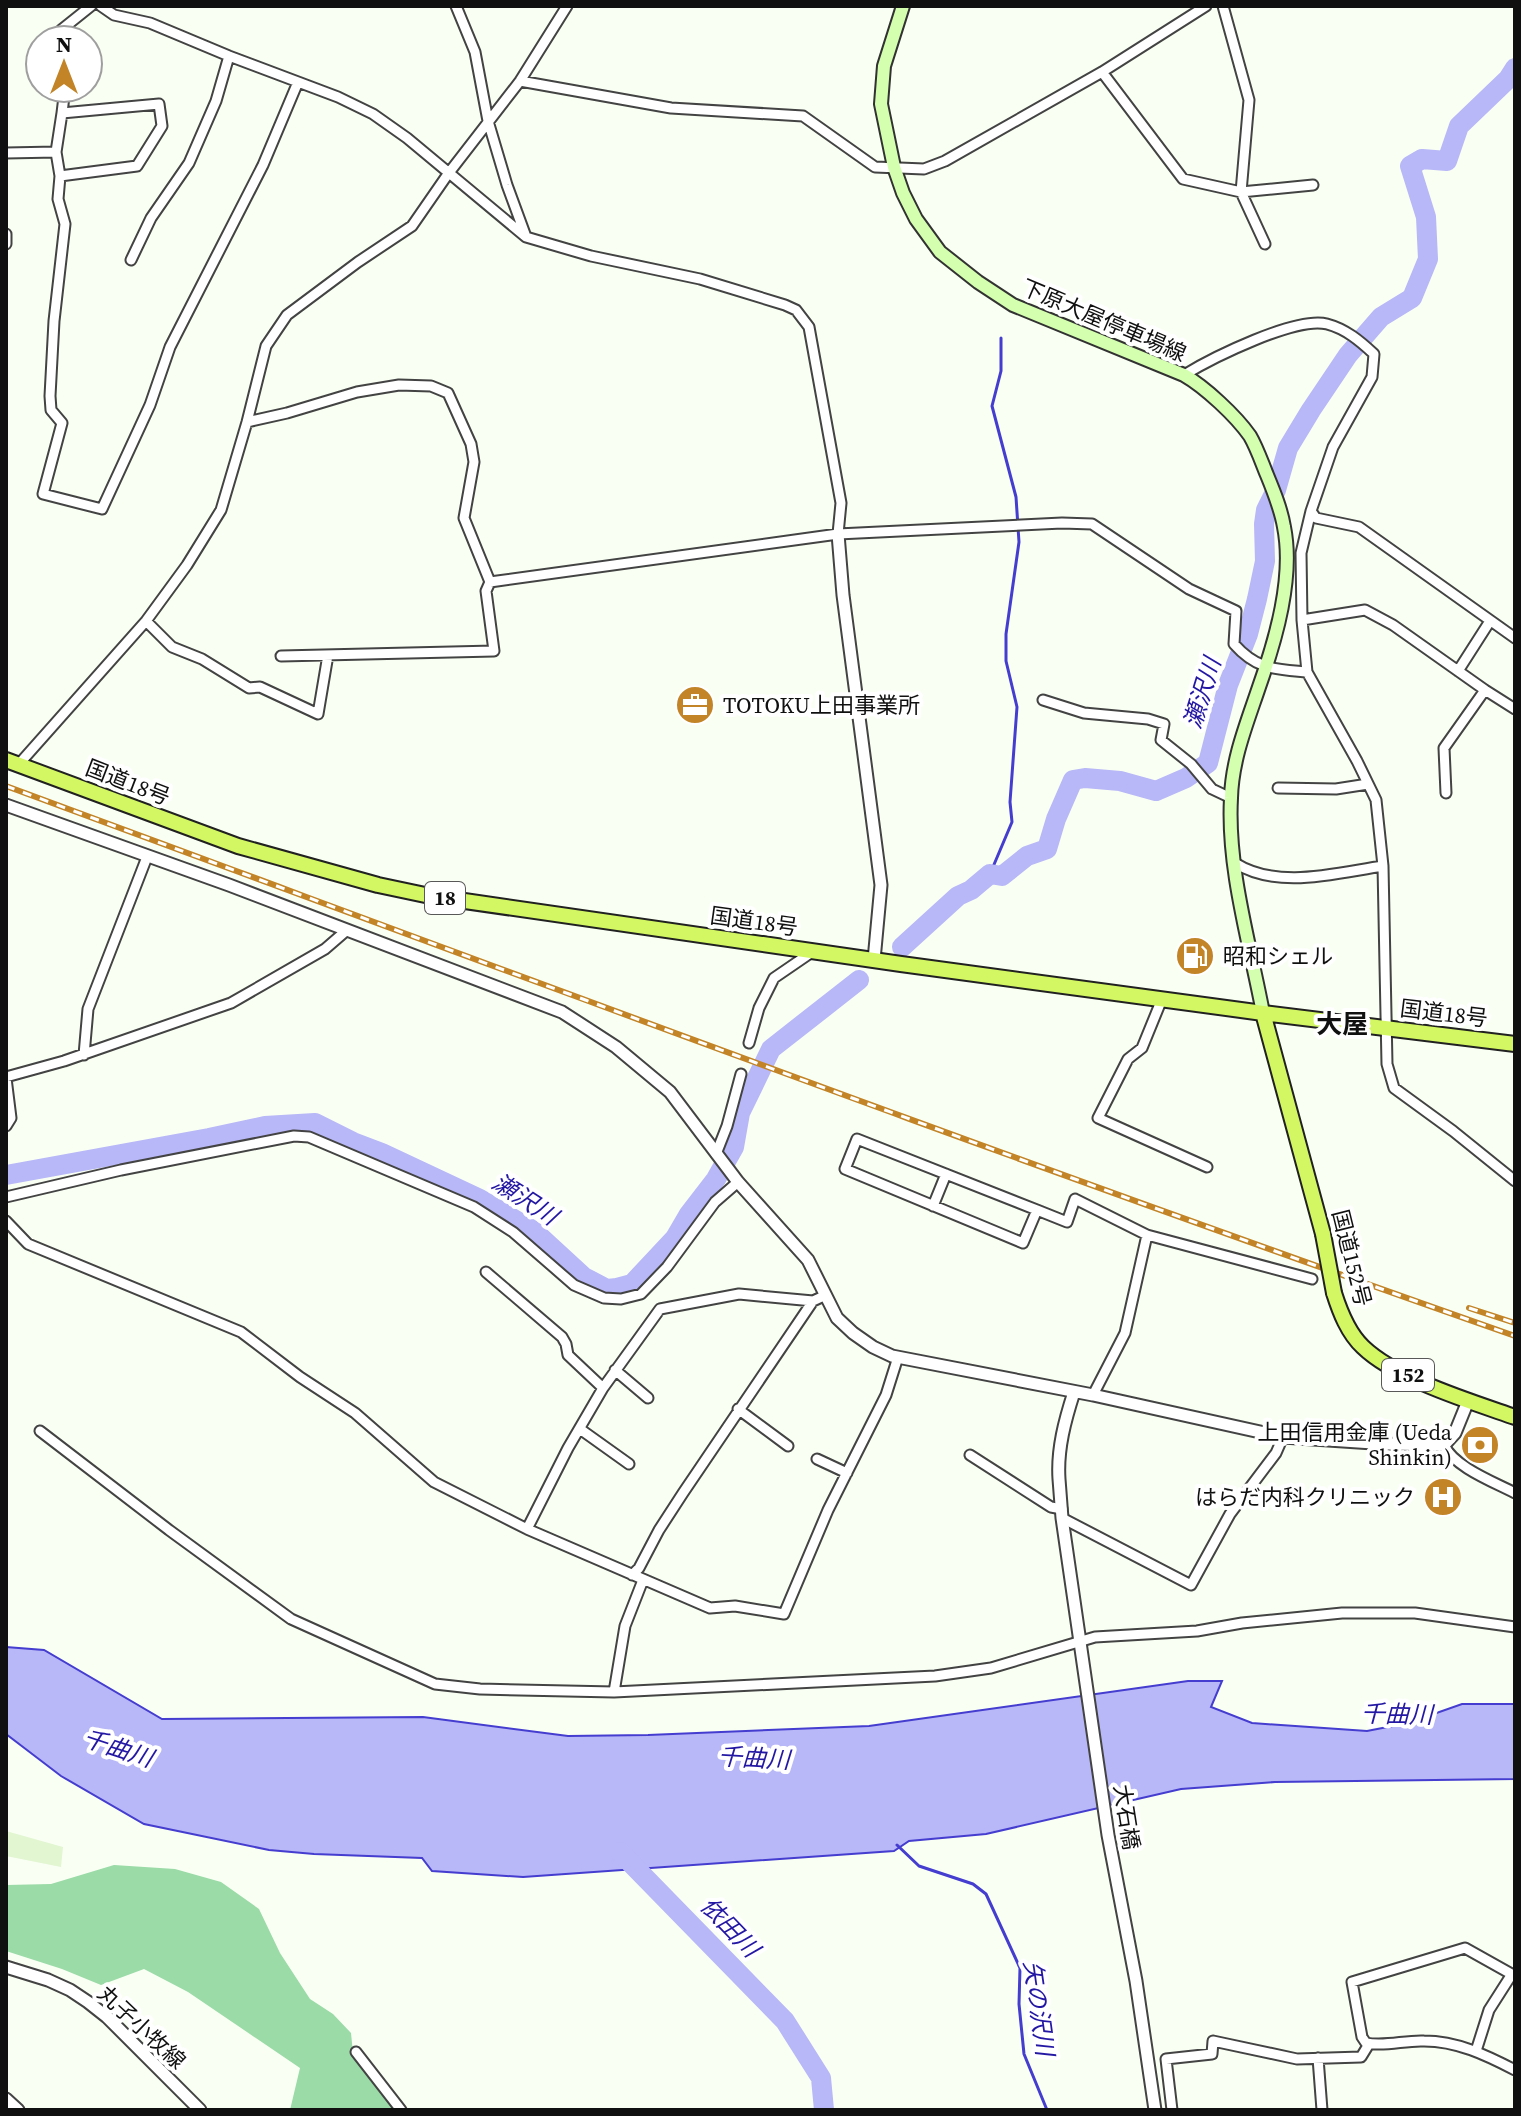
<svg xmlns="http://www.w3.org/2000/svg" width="1521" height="2116" viewBox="0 0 1521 2116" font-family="'Source Serif 4','Noto Sans JP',serif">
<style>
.farmland{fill:#e2f6d2}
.forest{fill:#9adba7}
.water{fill:#b8b7f7;stroke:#443dcf;stroke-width:2}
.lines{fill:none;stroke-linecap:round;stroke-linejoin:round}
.stream{stroke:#443dcf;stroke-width:3}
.river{stroke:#b8b7f7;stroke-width:20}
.minor-casing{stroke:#434343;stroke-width:13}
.tertiary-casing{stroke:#434343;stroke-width:15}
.secondary-casing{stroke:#323232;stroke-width:16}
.trunk-casing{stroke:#212121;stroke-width:18}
.minor{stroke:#fff;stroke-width:9}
.tertiary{stroke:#fff;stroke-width:11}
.secondary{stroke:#d3ffae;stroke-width:12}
.trunk{stroke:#d2f762;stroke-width:14}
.rail-casing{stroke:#c28426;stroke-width:6}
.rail{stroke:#fff;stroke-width:3;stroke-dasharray:9;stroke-linecap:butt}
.trunk-bridge-casing{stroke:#212121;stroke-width:18;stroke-linecap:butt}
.trunk-bridge{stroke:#d2f762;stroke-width:14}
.labels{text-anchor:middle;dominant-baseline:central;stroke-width:8;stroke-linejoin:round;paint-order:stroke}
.shield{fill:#fff;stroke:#585858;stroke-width:2}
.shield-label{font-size:20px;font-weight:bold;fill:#101010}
.street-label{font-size:22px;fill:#101010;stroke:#fff}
.poi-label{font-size:22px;fill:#101010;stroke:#fff;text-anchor:start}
.water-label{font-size:24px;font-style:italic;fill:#2317a4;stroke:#fff}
.quarter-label{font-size:26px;font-weight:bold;fill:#101010;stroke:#fff}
</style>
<rect width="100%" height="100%" fill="#f9fff3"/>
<path class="farmland" d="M 6,1831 L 63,1847 L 61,1867 L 6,1856 Z"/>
<path class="forest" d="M 114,1865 L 175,1869 L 221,1882 L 259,1909 L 280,1953 L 310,1999 L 333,2014 L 351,2033 L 353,2053 L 394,2110 L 290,2110 L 300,2068 L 188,1992 L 144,1969 L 101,1985 L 62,1969 L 6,1951 L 6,1885 L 51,1884 Z"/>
<path class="water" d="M 6,1647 L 44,1650 L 162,1719 L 423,1717 L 568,1736 L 648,1735 L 869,1726 L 1188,1681 L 1222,1681 L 1211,1707 L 1252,1723 L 1367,1731 L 1408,1723 L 1462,1704 L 1515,1704 L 1515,1779 L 1275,1782 L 1181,1789 L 986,1834 L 909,1841 L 894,1851 L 523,1877 L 432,1871 L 422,1858 L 314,1854 L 269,1850 L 144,1824 L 61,1776 L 6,1734 Z"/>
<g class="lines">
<path class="stream" d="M 990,874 L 1012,822 L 1010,802 L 1017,707 L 1006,661 L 1006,634 L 1019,542 L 1016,497 L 992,406 L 1001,371 L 1001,338
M 897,1845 L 919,1866 L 973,1884 L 986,1894 L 1020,1968 L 1019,2004 L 1024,2054 L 1047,2110"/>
<path class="river" d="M 902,947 L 958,896 L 971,890 L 990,874 L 1002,876 L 1027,856 L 1047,849 L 1056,819 L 1073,780 L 1085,778 L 1120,781 L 1156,791 L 1186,778 L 1208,763 L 1228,685 L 1248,634 L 1257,599 L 1265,561 L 1264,524 L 1266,510 L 1276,490 L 1288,448 L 1311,410 L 1348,355 L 1381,317 L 1412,298 L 1428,259 L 1426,217 L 1410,166 L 1422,159 L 1447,161 L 1459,126 L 1508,79 L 1515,68
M 6,1175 L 209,1138 L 265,1126 L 315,1123 L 353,1142 L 382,1153 L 480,1199 L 534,1231 L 584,1277 L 607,1289 L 617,1288 L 632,1284 L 675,1238 L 689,1214 L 716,1179 L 734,1147 L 740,1113 L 771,1049 L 859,980
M 620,1852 L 785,2021 L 821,2078 L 824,2110"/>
<g class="minor-casing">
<path id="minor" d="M 101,6 L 114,15 L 150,23 L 229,56 L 338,97 L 373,114 L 407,138 L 526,237 L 591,256 L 700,279 L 785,305 L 796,310 L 809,327 L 841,503 L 838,534
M 456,6 L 475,52 L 488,121 L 507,185 L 525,234
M 1223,6 L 1249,100 L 1241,192 L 1265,244
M 62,40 L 61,30 L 91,6
M 1102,72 L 1183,179 L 1241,192 L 1313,185
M 520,81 L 671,108 L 803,116 L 875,167 L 924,169 L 945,161 L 1102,72 L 1206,6
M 62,113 L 65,88
M 6,153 L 56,152
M 60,176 L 137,166 L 162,126 L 159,104 L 62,113 L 56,152 L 60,176 L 58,199 L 65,224 L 54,321 L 50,396 L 51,410 L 62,423 L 43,494 L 102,509 L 150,405 L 170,347 L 263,165 L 298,82
M 6,234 L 6,244
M 131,260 L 151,218 L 189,163 L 216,101 L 229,56
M 1184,375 C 1212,358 1296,316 1327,324 C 1346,329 1360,341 1374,354 L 1372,377 L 1333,447 L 1311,511 L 1301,553 L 1302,620 L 1307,672
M 247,422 L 287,413 L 357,392 L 399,385 L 431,386 L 448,393 L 471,444 L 474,462 L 464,518 L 490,582 L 838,534 L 1062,523 L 1092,524 L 1189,589 L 1236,611 L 1234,644 C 1257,670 1275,669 1307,672 L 1357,761 L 1376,800 L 1383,866 L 1387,1064 L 1394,1088 L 1453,1131 L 1515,1181
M 1311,511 L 1316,518 L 1359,527 L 1515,638
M 1302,620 L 1365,610 L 1393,625 L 1485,690 L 1515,709
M 146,621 L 172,647 L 202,659 L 249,688 L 260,687 L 318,714 L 328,655
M 281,656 L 494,651 L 486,591 L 490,582
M 1458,671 L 1490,621
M 1043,700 L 1084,713 L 1148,719 L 1164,724 L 1161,740 L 1191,764 L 1212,789 L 1231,798
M 19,764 L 146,621 L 187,565 L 221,510 L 247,422 L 266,346 L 287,315 L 358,262 L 412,226 L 448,174 L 520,81 L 567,6
M 1278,788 L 1336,789 L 1368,784
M 1446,793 L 1444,748 L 1485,690
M 1235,863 C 1278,890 1336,873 1383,866
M 1162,999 L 1142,1048 L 1128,1059 L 1098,1118 L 1207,1167
M 749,1043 L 759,1008 L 774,978 L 812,952
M 84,1055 L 88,1009 L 147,857
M 6,1077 L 64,1061 L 231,1003 L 325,949 L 347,930
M 6,1078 L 11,1118 L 6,1126
M 857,1139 L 1037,1210 L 1023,1243 L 845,1169 Z
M 716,1154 L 727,1126 L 741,1074
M 6,1197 L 121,1170 L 294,1136 L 309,1137 L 474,1207 L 513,1232 L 574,1285 L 604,1298 L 621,1299 L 641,1294 L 667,1267 L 715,1202 L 738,1182
M 933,1206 L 946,1174
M 1037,1210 L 1067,1222 L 1075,1199 L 1147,1235 L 1312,1279
M 6,1221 L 28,1244 L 241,1332 L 300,1377 L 355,1413 L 434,1482 L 527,1529 L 710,1608 L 735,1606 L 784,1614 L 828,1510 L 886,1395 L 898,1357
M 486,1272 L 562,1337 L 566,1344 L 568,1355 L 603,1388
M 615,1370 L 648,1398
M 1093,1395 L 1125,1333 L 1147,1235
M 738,1409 L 788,1446
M 580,1429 L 629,1464
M 40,1431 L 169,1530 L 291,1619 L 435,1684 L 480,1689 L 614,1692 L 935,1676 L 991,1668 L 1095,1637 L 1197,1631 L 1242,1623 L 1342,1613 L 1415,1613 L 1515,1627
M 1444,1445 C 1454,1467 1494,1482 1515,1493
M 970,1455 L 1051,1507 L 1062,1509
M 817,1459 L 847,1473
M 1062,1518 L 1191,1585 L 1230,1514 L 1276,1453 L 1283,1437
M 527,1529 L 568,1448 L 603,1388 L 660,1309 L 739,1294 L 813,1301 L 826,1295
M 632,1575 L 639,1568 L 659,1530 L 683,1493 L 813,1301
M 614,1692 L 625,1626 L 643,1580
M 1515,1976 L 1465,1948 L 1352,1982 L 1362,2037 L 1366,2043 C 1385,2047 1405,2040 1424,2041 C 1457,2041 1486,2055 1515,2070
M 1476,2051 L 1489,2010 L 1512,1974
M 356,2052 L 401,2110
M 1318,2058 L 1322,2110
M 1172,2110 L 1166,2059 L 1212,2054 L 1213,2041 L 1297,2059 L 1361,2057 L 1369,2044"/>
</g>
<g class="tertiary-casing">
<path id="tertiary" d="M 838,534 L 843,595 L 881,885 L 874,960
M 6,805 L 229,885 L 562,1012 L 616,1047 L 670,1092 L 738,1182 L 808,1260 L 837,1318 L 853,1333 L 873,1347 L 892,1356 L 1093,1395 L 1283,1437 L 1388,1444 L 1444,1445 L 1455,1433 L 1468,1401
M 1074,1392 C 1065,1420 1057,1449 1059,1479 C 1060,1492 1061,1505 1062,1518 L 1108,1835 L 1136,1981 L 1155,2110
M 6,1967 L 48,1980 L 70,1990 L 88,2002 L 107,2017 L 200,2110
M 6,2099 L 18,2110"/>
</g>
<g class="secondary-casing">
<path id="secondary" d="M 903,6 L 884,66 L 881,104 L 894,167 L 903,193 L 916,219 L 940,252 L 978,282 L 1013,305 L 1184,375 C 1205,387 1236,416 1250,436 C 1257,448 1262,463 1267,475 C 1274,492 1281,509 1284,527 C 1294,577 1276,639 1259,687 C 1247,723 1232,759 1231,798 C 1227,868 1250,944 1263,1013"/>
</g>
<g class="trunk-casing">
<path id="trunk" d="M 6,760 L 238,846 L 378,885 L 430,896 L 901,964 L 1263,1013 L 1515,1044
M 1263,1013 L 1323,1234
M 1334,1293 C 1340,1312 1348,1333 1363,1347 C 1396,1379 1472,1402 1515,1417"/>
</g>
<use href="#minor" class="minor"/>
<use href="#tertiary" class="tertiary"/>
<use href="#secondary" class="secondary"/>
<use href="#trunk" class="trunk"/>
<g class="rail-casing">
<path id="rail" d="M 6,786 C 508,971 1010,1159 1515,1336
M 1469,1308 L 1515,1323"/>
</g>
<use href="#rail" class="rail"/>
<g class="trunk-bridge-casing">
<path id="trunk-bridge" d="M 1323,1234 L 1334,1293"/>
</g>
<use href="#trunk-bridge" class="trunk-bridge"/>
</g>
<defs>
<g id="office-disc" transform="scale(2)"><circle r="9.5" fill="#c28426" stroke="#fff"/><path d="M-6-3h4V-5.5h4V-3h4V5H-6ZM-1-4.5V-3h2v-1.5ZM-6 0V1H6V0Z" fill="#fff"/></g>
<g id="fuel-disc" transform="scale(2)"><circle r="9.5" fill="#c28426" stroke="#fff"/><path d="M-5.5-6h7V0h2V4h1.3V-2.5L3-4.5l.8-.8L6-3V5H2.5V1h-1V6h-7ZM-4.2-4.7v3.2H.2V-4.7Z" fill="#fff"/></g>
<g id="bank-disc" transform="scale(2)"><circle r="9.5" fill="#c28426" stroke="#fff"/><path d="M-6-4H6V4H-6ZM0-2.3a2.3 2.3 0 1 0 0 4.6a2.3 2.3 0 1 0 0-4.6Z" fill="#fff"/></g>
<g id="hospital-disc" transform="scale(2)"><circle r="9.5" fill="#c28426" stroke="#fff"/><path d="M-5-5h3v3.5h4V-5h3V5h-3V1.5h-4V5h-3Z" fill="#fff"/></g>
</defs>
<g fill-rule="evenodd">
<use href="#office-disc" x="695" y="705"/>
<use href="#fuel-disc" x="1195" y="956"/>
<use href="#bank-disc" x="1480" y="1445"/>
<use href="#hospital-disc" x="1443" y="1497"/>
</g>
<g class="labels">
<g class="shield">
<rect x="425" y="882" width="40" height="32" rx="6"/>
<rect x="1382" y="1359" width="52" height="32" rx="6"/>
</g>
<g class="shield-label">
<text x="445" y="898">18</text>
<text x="1408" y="1375">152</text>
</g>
<g class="street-label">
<text transform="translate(1104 320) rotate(23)">下原大屋停車場線</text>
<text transform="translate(128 782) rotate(21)">国道18号</text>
<text transform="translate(754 921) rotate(8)">国道18号</text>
<text transform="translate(1444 1013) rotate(7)">国道18号</text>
<text transform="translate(1352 1258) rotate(76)">国道152号</text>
<text transform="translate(1127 1817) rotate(81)">大石橋</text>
<text transform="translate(142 2027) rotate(43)">丸子小牧線</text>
</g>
<g class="poi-label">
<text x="723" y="705">TOTOKU上田事業所</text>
<text x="1223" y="956">昭和シェル</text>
<text x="1452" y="1432" text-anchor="end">上田信用金庫 (Ueda<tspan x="1452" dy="25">Shinkin)</tspan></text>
<text x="1415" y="1497" text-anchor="end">はらだ内科クリニック</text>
</g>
<g class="water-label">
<text transform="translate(1202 693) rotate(-73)">瀬沢川</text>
<text transform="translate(525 1199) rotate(33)">瀬沢川</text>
<text transform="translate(1397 1714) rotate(1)">千曲川</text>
<text transform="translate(118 1748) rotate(18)">千曲川</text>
<text transform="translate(754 1758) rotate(3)">千曲川</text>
<text transform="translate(730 1927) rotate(46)">依田川</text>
<text transform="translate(1039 2008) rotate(82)">矢の沢川</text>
</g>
<g class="quarter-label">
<text x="1342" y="1024">大屋</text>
</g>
</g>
<rect width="1521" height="2116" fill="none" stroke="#101010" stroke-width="16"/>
<g transform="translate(64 64)"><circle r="38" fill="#ffffff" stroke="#9f9f9f" stroke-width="2"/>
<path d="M0-6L14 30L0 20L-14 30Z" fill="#c28426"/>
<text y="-12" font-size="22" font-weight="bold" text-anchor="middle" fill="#101010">N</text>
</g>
</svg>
